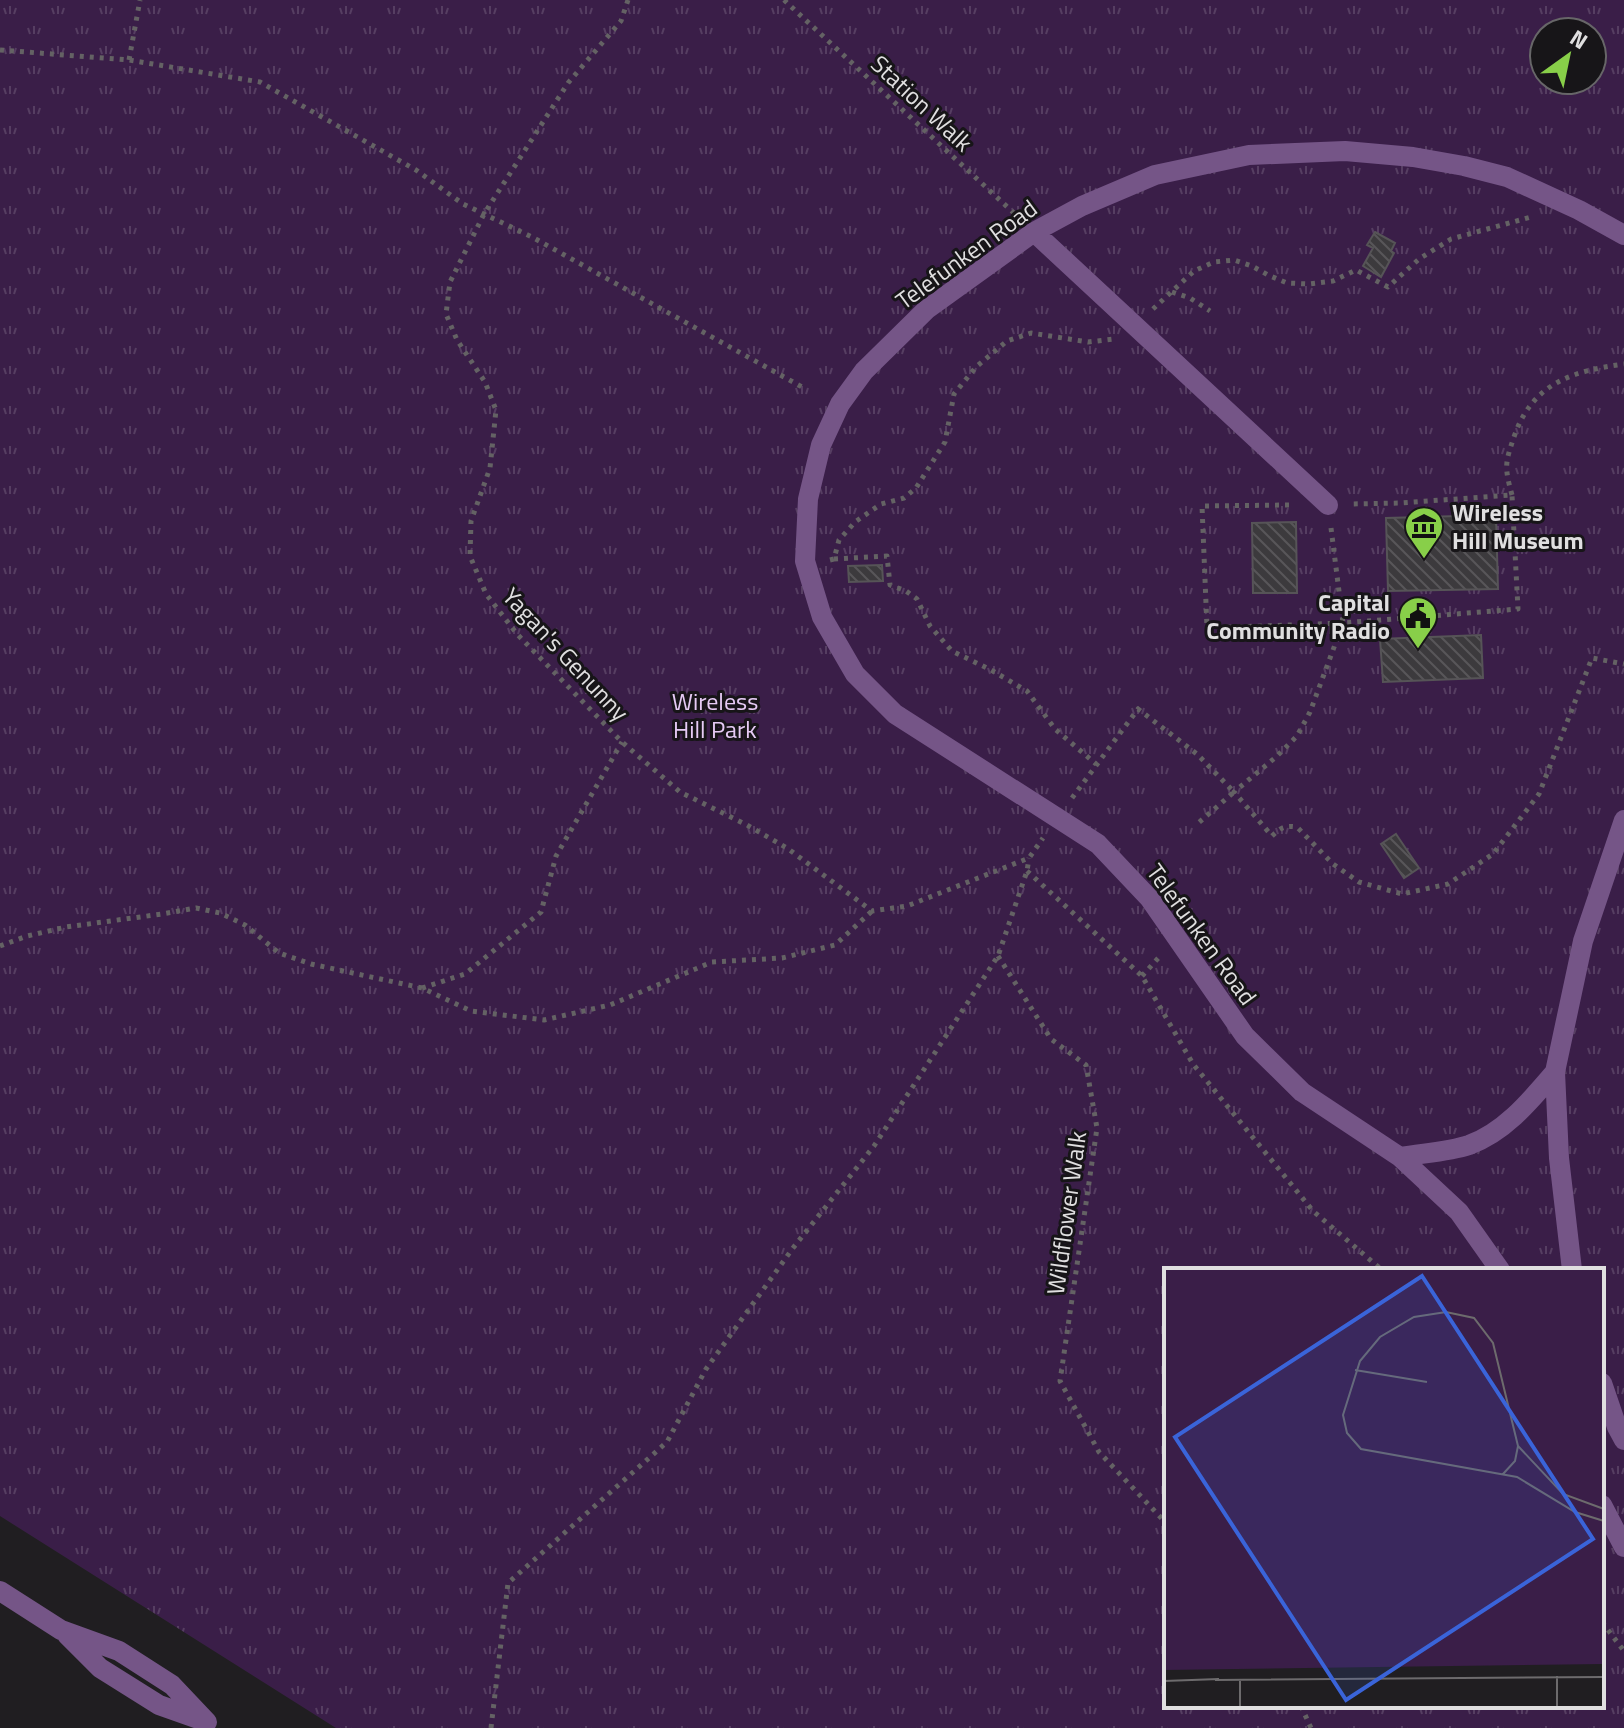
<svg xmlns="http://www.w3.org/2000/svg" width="1624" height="1728" viewBox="0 0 1624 1728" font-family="'Titillium Web',sans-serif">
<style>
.park{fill:url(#park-tufts);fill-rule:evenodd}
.building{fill:url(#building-back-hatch);stroke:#565457;stroke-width:2}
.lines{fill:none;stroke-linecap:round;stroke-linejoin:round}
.path{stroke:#646264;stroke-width:5;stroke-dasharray:4 6;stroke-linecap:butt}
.minor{stroke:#755587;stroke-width:20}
.labels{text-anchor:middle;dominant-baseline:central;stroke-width:6;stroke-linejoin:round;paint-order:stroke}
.street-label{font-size:24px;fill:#e0dfe0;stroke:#171518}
.poi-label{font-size:24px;font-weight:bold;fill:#e0dfe0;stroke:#171518;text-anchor:start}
.park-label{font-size:24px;fill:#e6cbf5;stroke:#171518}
.inset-road{fill:none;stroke:#6d6b6d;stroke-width:2}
.view{fill:#3a64d9;fill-opacity:0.15;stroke:#3a64d9;stroke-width:4}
.inset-edge{fill:none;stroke:#e0dfe0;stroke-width:4}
</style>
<defs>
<pattern id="park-tufts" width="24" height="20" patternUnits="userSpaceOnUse" patternTransform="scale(2)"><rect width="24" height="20" fill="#3a1e48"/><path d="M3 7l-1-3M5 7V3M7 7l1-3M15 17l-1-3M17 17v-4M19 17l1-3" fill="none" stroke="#563e62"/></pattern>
<pattern id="building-back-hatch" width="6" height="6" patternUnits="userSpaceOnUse" patternTransform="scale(2)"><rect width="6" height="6" fill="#3c3a3d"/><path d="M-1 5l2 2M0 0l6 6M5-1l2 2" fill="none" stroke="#585659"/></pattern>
</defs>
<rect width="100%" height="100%" fill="#201e21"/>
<path class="park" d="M 0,0 L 1624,0 L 1624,1728 L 336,1728 L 0,1516 ZM 1544,32 L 1592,32 L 1592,80 L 1544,80 ZM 1166,1270 L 1602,1270 L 1602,1706 L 1166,1706 Z"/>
<path class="building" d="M 1375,232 L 1395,243 L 1391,251 L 1394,253 L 1381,277 L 1363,266 L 1373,248 L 1367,245 Z
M 1496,515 L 1498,589 L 1388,591 L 1386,518 Z
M 1296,522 L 1297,593 L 1253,593 L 1252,523 Z
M 882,565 L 883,581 L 849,582 L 848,566 Z
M 1481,635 L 1483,678 L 1383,682 L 1380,639 Z
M 1396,834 L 1419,868 L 1404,878 L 1381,844 Z"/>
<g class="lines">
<path class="path" d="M 628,0 L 621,21 L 568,83 L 484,214 L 450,282 L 446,314 L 457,340 L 485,382 L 496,410 L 490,468 L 471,521 L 470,556 L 486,594 L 517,634 L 622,742 L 680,792 L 747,825 L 787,848 L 872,911 L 907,906 L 1029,858 L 1043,838
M 784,0 L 1016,215
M 0,50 L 129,60 L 260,82 L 416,170 L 463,204 L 532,237 L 802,387
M 129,60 L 140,0
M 1172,292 L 1190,298 L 1210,311
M 1153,309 L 1194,271 L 1214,262 L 1234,260 L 1252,266 L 1268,275 L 1287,283 L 1309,284 L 1333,281 L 1356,270 L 1388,287 L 1419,259 L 1451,239 L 1531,217
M 1512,495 C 1504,466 1505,463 1515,434 C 1534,382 1574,371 1624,364
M 1289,505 L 1202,506 L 1207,628 L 1343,623 L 1310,712 L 1297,736 L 1276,757 L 1234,792 L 1272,836 C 1280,828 1285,825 1297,827 L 1333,864 L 1359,882 L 1402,894 L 1448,884 L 1493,854 L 1539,794 L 1592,658 L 1624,664
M 1331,528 L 1343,623 L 1518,609 L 1512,495 L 1400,503 L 1351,504
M 834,559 L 887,556 L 890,585 L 906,591 L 917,599 L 930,626 L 952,651 L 991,670 L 1027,691 L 1055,729 L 1096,764
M 830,560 L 834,559 L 839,540 L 855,522 L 881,504 L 904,498 L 916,488 L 945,442 L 954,394 L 976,367 L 1007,341 L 1031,333 L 1088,342 L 1114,339
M 1072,798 L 1138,709 L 1197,754 L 1234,792 L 1196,825
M 1027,871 L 1142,976 L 1193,1064 L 1313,1211 L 1382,1270
M 0,946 L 27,936 L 66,927 L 162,914 L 196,908 L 220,913 L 245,925 L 279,953 L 311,964 L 422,988 L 471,1011 L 544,1020 L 610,1005 L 712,962 L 782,958 L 835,945 L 872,911
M 998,956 L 1051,1039 L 1086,1065 L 1097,1128 L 1060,1381 L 1099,1452 L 1166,1523
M 1142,976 L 1161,955
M 422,988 L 465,974 L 541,912 L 556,856 L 622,742
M 1602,1622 L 1624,1651
M 1301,1706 L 1311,1728
M 491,1728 L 508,1583 L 667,1442 L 706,1369 L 793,1248 L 874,1146 L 998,956 L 1027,871 L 1029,858"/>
<path class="minor" d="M 1034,232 L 1328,505
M 1400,1157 C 1422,1153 1448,1152 1469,1145 C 1505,1132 1531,1100 1555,1072
M 1500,1270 L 1459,1212 L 1400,1157 L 1302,1092 L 1245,1036 L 1150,899 L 1098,844 L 895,714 L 855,674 L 822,617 L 805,561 L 808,499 L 821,445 L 840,404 L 864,371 L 926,310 L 1034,232 L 1082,206 L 1155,175 L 1249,155 L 1345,151 L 1413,157 L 1464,166 L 1507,177 L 1579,210 L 1624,235
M 1572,1270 L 1559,1158 L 1555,1072 L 1583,941 L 1624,820
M 1602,1383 L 1617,1427 L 1624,1440
M 1602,1505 L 1624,1547
M 0,1591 L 61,1630 L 119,1651 L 172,1685 L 207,1722
M 67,1635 L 100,1668 L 159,1705 L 204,1721"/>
</g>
<defs>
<g id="museum-pin" transform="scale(2)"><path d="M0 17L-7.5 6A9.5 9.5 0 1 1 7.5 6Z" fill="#88cf49" stroke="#171518"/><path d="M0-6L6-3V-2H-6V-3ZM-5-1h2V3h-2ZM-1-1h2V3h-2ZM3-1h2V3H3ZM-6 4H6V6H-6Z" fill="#111"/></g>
<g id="civic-pin" transform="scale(2)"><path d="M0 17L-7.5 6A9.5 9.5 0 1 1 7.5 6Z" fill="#88cf49" stroke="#171518"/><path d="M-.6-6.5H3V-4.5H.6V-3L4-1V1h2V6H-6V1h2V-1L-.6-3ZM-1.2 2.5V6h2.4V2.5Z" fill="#111"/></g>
</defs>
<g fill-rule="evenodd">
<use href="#museum-pin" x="1424" y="526"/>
<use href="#civic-pin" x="1418" y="616"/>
</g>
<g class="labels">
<g class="street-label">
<text transform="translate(922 103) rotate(43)">Station Walk</text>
<text transform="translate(966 254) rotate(-36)">Telefunken Road</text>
<text transform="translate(566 654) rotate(47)">Yagan's Genunny</text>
<text transform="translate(1202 934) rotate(54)">Telefunken Road</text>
<text transform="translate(1066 1213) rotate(-82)">Wildflower Walk</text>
</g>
<g class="poi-label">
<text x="1452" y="512">Wireless<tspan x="1452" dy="28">Hill Museum</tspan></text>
<text x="1390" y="602" text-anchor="end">Capital<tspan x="1390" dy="28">Community Radio</tspan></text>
</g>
<g class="park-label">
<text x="715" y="701">Wireless<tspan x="715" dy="28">Hill Park</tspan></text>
</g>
</g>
<g transform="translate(1164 1268)">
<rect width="440" height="440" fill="#201e21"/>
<path d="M 0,1 L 440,1 L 440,396 L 0,402 Z" fill="#3a1e48"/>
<path class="inset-road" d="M 191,102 L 263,114M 339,206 L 351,193 L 354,178M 440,241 L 399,226 L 354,178 L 329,75 L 310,50 L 282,44 L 250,49 L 216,69 L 196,93 L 179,147 L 183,165 L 197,181 L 353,209 L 411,244 L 440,253M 393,408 L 393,439M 51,412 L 440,409M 76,412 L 76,439M 0,413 L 55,411"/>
<path class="view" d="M 258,8 L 429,271 L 182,432 L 11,169 Z"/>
<rect width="440" height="440" class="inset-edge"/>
</g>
<g transform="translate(1568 56) rotate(33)"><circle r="38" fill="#171518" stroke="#676668" stroke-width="2"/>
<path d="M0-6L14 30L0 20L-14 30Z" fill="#88cf49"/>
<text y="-12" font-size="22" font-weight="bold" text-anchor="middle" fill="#e0dfe0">N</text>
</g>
</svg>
